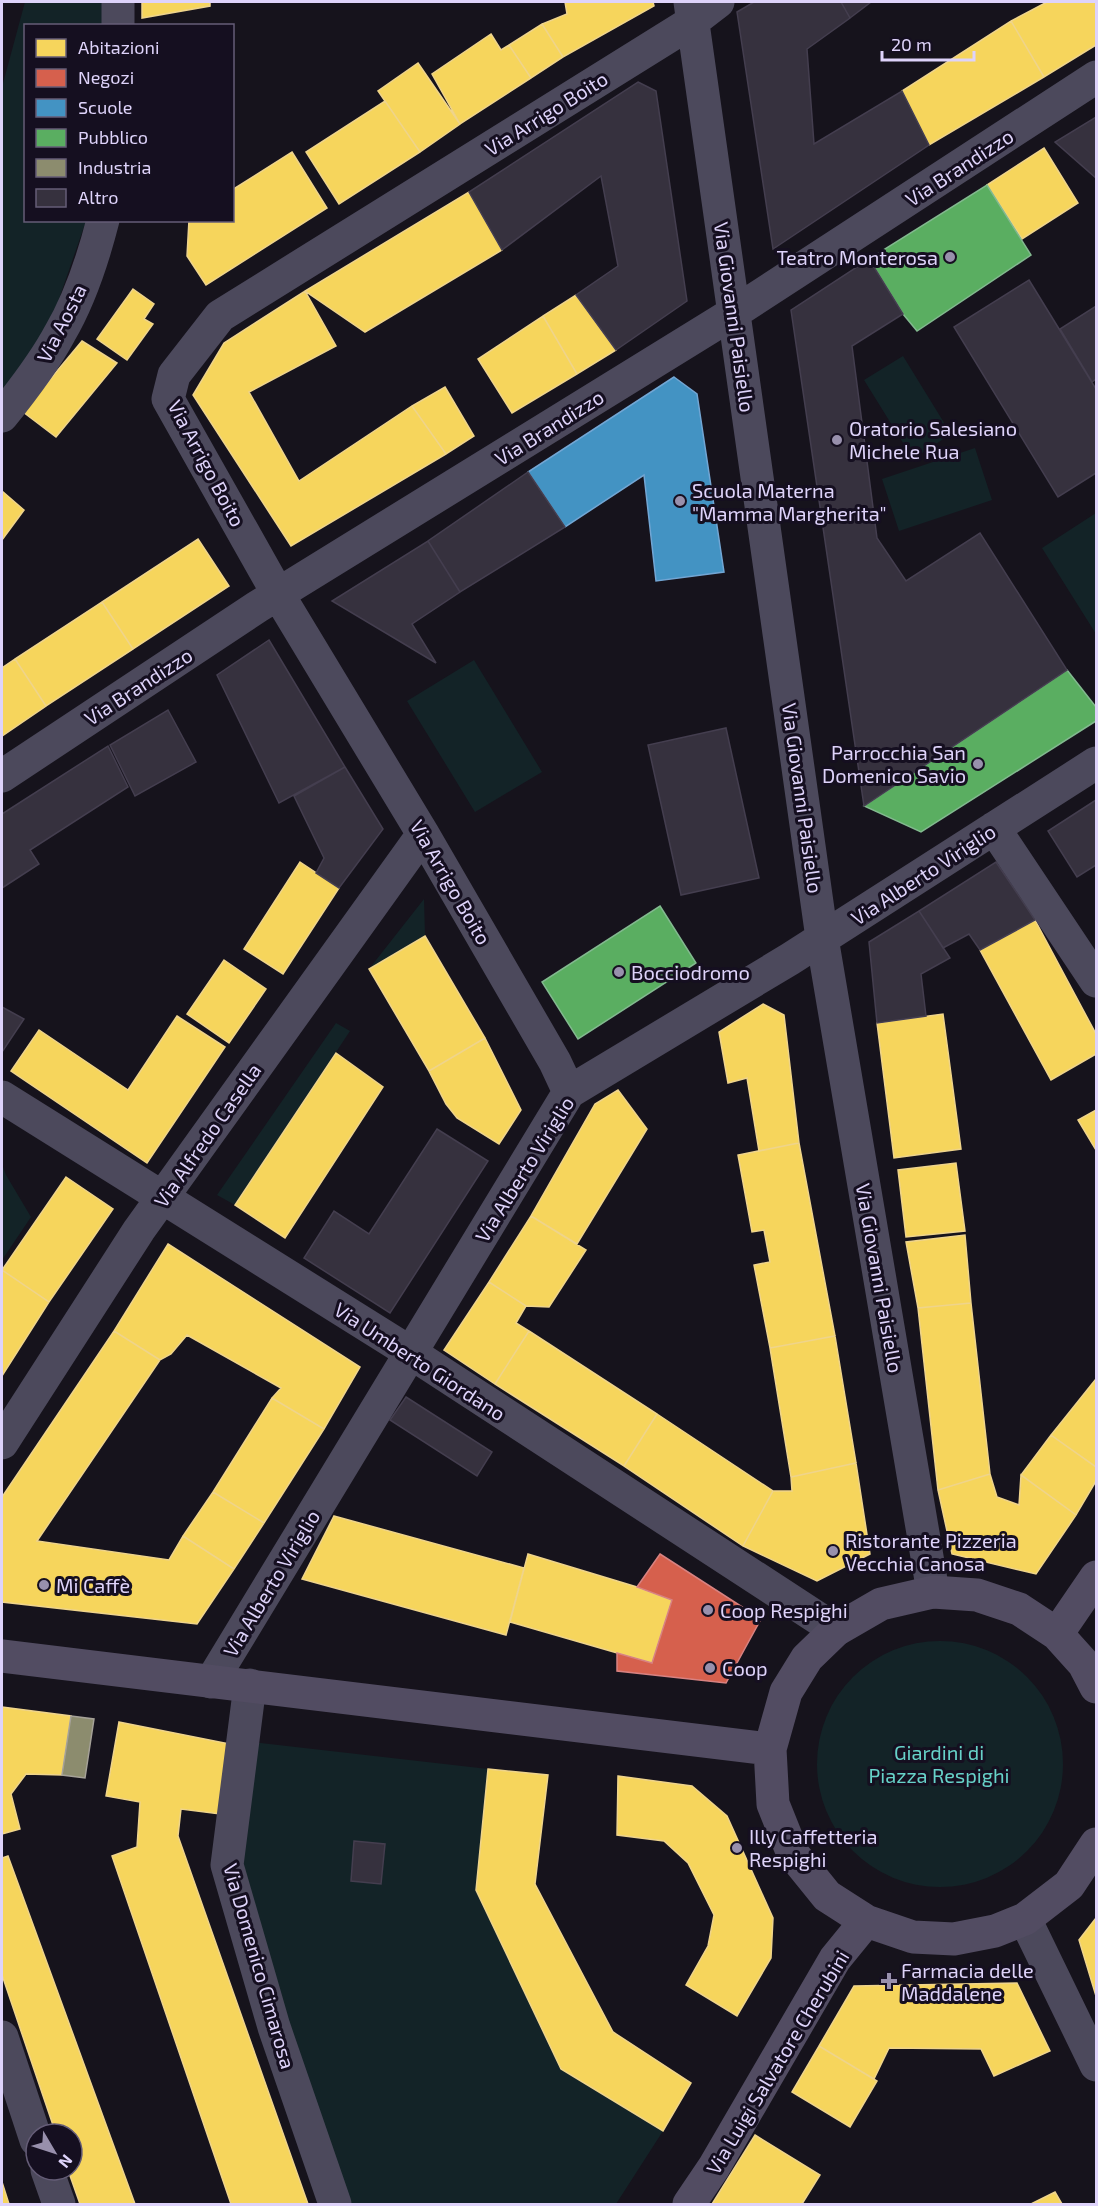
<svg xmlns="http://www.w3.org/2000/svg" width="1098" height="2206" viewBox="0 0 1098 2206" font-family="'Exo 2',sans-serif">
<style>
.green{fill:#132327}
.homes{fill:#f6d55c;stroke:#efd48b;stroke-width:1.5}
.shops{fill:#d6604d;stroke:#d88281;stroke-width:1.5}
.schools{fill:#4393c3;stroke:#72a6d4;stroke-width:1.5}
.public{fill:#5aae61;stroke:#82b98f;stroke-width:1.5}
.industry{fill:#8c8c6e;stroke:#a5a198;stroke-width:1.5}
.building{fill:#36313e;stroke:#443e4f;stroke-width:1.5}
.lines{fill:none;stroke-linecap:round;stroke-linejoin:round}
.street{stroke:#4c495c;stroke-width:33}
.secondary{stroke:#524c62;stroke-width:33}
.poi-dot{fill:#9890ac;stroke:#150f20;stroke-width:2}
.labels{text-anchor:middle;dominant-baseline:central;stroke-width:6;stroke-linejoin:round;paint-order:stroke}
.street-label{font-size:20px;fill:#ded3fa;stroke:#150f20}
.poi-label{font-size:20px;fill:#ded3fa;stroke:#150f20;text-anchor:start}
.park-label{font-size:20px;fill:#67d2c9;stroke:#150f20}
</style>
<rect width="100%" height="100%" fill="#16131c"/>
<path class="green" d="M 25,2 L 104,2 L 104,25 L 26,26 L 26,220 L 86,221 L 50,325 L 2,391 L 2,87 Z
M 903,356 L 951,434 L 913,459 L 864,380 Z
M 975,448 L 992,500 L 899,531 L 882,479 Z
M 1096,513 L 1096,634 L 1042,548 Z
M 474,660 L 542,772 L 475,812 L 407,701 Z
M 424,899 L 425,936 L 369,969 Z
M 336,1023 L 350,1031 L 235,1205 L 217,1195 Z
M 2,1164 L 6,1175 L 31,1217 L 2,1260 Z
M817 1764a123 123 0 1 1 246 0a123 123 0 1 1-246 0Z
M 244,1741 L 488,1769 L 476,1890 L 561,2069 L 663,2131 L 616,2204 L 329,2204 L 227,1865 Z"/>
<path class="homes" d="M 142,2 L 210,2 L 210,6 L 142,18 Z
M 565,2 L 653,2 L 654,6 L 563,57 L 542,24 L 567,14 Z
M 1047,2 L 1096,2 L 1096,45 L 1044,77 L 1011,21 Z
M 1011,21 L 1044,77 L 929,145 L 902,91 Z
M 542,24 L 563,57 L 531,78 L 509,45 Z
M 491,34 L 501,50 L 509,45 L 531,78 L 460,124 L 432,74 Z
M 418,63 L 460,124 L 420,152 L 378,91 Z
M 385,101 L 420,152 L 339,204 L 306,152 Z
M 1044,148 L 1078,203 L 1022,239 L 987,185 Z
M 292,152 L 327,208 L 206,285 L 187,256 L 189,220 L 232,220 L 232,190 Z
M 469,192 L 502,250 L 365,332 L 305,291 Z
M 133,289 L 154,304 L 144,319 L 153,324 L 127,360 L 97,339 Z
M 305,291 L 336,346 L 249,392 L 299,481 L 412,406 L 446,454 L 291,546 L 193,395 L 224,343 Z
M 576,295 L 616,350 L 577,374 L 543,316 Z
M 543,316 L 577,374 L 512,413 L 478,359 Z
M 82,341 L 117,363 L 56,437 L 23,412 Z
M 445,387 L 474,436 L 446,454 L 412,406 Z
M 2,491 L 24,510 L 2,540 Z
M 198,539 L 229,586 L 133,649 L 102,602 Z
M 102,602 L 133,649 L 46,706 L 15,659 Z
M 15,659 L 46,706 L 2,736 L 2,668 Z
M 300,862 L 339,888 L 283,974 L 244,949 Z
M 1035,920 L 1096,1034 L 1096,1054 L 1051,1080 L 980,950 Z
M 425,936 L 485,1038 L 429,1071 L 369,969 Z
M 224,960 L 266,989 L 229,1043 L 187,1014 Z
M 763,1004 L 784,1015 L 799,1143 L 759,1151 L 747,1078 L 728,1083 L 719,1032 Z
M 943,1014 L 961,1149 L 894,1158 L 877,1023 Z
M 177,1016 L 225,1047 L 147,1163 L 11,1071 L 39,1030 L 128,1090 Z
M 485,1038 L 521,1110 L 499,1144 L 457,1118 L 446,1104 L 429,1071 Z
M 336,1053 L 383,1087 L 285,1238 L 235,1205 Z
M 618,1090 L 647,1129 L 577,1244 L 531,1216 L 595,1104 Z
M 1096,1110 L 1096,1150 L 1078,1120 Z
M 799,1143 L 835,1336 L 770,1348 L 754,1265 L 770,1262 L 764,1230 L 752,1232 L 738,1155 Z
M 956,1163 L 965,1231 L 906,1237 L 898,1170 Z
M 66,1177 L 113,1209 L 49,1302 L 2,1270 Z
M 531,1216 L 586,1250 L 549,1307 L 526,1306 L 489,1282 Z
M 965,1235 L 971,1303 L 918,1308 L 906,1242 Z
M 168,1244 L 360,1367 L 324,1429 L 272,1398 L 281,1388 L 187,1335 L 171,1354 L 160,1360 L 114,1331 Z
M 2,1270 L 49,1302 L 2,1376 Z
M 489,1282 L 526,1306 L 516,1323 L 529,1331 L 495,1384 L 444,1350 Z
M 971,1303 L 990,1474 L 938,1490 L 918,1308 Z
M 114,1331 L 160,1360 L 37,1541 L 169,1560 L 183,1536 L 234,1569 L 197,1624 L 2,1602 L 2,1497 Z
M 529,1331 L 657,1414 L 624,1466 L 495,1384 Z
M 835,1336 L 856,1463 L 791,1477 L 770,1348 Z
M 1096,1379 L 1096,1467 L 1051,1435 Z
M 272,1398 L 324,1429 L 264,1523 L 213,1492 Z
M 657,1414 L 773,1491 L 743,1546 L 624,1466 Z
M 1051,1435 L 1096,1467 L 1096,1481 L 1076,1515 L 1021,1475 Z
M 856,1463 L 870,1554 L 817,1581 L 743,1546 L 773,1491 L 792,1491 L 791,1477 Z
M 990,1474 L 997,1497 L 1019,1505 L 1021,1475 L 1076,1515 L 1036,1574 L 952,1554 L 938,1490 Z
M 213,1492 L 264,1523 L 234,1569 L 183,1536 Z
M 334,1516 L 524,1568 L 506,1635 L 302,1579 Z
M 528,1554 L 637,1587 L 672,1600 L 652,1663 L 510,1622 Z
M 2,1707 L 71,1716 L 62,1775 L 26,1774 L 11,1794 L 20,1829 L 2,1834 Z
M 119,1722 L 230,1744 L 220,1814 L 181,1809 L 178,1836 L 308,2204 L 231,2204 L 112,1856 L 137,1847 L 140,1802 L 106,1796 Z
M 488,1769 L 548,1775 L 535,1884 L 613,2032 L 691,2083 L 663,2131 L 561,2069 L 476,1890 Z
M 618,1776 L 692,1786 L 727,1816 L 773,1918 L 771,1958 L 737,2016 L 686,1985 L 708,1946 L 714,1915 L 688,1863 L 664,1841 L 617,1835 Z
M 8,1856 L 135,2204 L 80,2204 L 68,2170 L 72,2170 L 72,2134 L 56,2134 L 2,1975 L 2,1858 Z
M 1096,1918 L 1096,1996 L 1079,1940 Z
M 1017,1983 L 1050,2051 L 994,2076 L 981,2049 L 889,2048 L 874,2079 L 819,2046 L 854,1986 Z
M 819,2046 L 877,2081 L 850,2127 L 792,2092 Z
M 755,2135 L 820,2175 L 802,2204 L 712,2204 Z
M 2,2182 L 9,2204 L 2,2204 Z
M 1055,2192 L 1062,2204 L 1031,2204 Z"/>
<path class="shops" d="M 660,1554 L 761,1619 L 726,1683 L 617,1671 L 617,1653 L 652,1663 L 672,1600 L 637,1587 Z"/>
<path class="schools" d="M 674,377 L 697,394 L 724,572 L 656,581 L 644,475 L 565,527 L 528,472 Z"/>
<path class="public" d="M 987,185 L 1031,255 L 917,331 L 903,314 L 869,259 Z
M 1067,670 L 1096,707 L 1096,721 L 921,832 L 864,806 Z
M 660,906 L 696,963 L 578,1039 L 542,982 Z"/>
<path class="industry" d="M 71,1716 L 94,1719 L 85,1778 L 62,1775 Z"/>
<path class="building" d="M 754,2 L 841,2 L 850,18 L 807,49 L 814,144 L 902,91 L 929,145 L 773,249 L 737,12 Z
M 841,2 L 871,2 L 850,18 Z
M 638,82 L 656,91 L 687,301 L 616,350 L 576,295 L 618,266 L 601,176 L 502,250 L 469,192 Z
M 1096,117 L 1096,178 L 1055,142 Z
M 869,259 L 903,314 L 852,346 L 877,538 L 906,581 L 980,533 L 1067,670 L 864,806 L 791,310 Z
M 1029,280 L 1096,389 L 1096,473 L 1058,497 L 954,327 Z
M 1096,306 L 1096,379 L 1092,382 L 1060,329 Z
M 528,472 L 565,527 L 460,592 L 428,541 Z
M 428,541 L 460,592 L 412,624 L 436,663 L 332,601 Z
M 269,640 L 345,767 L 279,803 L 217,675 Z
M 168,710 L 196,762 L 135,796 L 110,745 Z
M 726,728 L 759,878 L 681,895 L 648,745 Z
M 108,746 L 128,787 L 30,850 L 39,864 L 2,888 L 2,814 Z
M 345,767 L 383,829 L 339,888 L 316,873 L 324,858 L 294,796 Z
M 1096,800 L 1096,865 L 1077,877 L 1048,831 Z
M 996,862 L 1035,920 L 980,950 L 969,934 L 943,948 L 919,911 Z
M 919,911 L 950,958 L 921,974 L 926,1016 L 877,1023 L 869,942 Z
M 2,1007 L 24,1019 L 2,1052 Z
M 437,1129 L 488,1161 L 390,1313 L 304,1258 L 334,1211 L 369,1234 Z
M 406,1397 L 492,1452 L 477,1476 L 390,1420 Z
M 354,1841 L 385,1844 L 381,1884 L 351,1881 Z"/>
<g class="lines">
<path class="street" d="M 118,2 L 118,26
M 690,2 L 822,938 L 933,1592
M 2,416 C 23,390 44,363 60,333 C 80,299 93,259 103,220
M 2,776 L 257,607 L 735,312 L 1096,77
M 994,828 L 1096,981
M 569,1092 L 555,1062 L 423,834 L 278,594 L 168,399 L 174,375 L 220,316 L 692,22 L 718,2
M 2,1097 L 411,1353 L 836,1630
M 2,1443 L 139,1230 L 423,834
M 211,1682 L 569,1092 L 790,959 L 1096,763
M 250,1685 L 227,1865 L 274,2027 L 335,2204
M 1025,1919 L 1096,2065
M 2,2037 L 36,2140
M 47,2170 L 59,2204"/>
<path class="secondary" d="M 1057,1634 L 1096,1577
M 2,1656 L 770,1749
M 1096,1687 L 1084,1664 L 1057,1634 L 1019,1609 L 977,1595 L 933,1592 L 881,1604 L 836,1630 L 807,1658 L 786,1692 L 770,1749 L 773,1804 L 793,1854 L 827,1896 L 866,1921 L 913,1937 L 954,1939 L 995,1931 L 1025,1919 L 1069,1885 L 1096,1844
M 689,2204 L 714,2167 L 835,1959 L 866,1921"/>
</g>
<g class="poi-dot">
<circle cx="950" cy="257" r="6"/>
<circle cx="837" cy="440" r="6"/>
<circle cx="680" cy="501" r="6"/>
<circle cx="978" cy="764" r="6"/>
<circle cx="619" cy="972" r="6"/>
<circle cx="833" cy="1551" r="6"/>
<circle cx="44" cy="1585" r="6"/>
<circle cx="708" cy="1610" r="6"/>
<circle cx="710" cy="1668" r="6"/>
<circle cx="737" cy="1848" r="6"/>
<path d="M886 1972h6v6h6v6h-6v6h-6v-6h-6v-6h6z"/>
</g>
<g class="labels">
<g class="street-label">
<text transform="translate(546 113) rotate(-32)">Via Arrigo Boito</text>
<text transform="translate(959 167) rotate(-33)">Via Brandizzo</text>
<text transform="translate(735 317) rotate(82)">Via Giovanni Paisiello</text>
<text transform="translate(61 323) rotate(-63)">Via Aosta</text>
<text transform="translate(549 427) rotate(-32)">Via Brandizzo</text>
<text transform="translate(207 463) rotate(62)">Via Arrigo Boito</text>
<text transform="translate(138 686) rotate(-33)">Via Brandizzo</text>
<text transform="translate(803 798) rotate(82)">Via Giovanni Paisiello</text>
<text transform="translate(923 874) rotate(-33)">Via Alberto Viriglio</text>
<text transform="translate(451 882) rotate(60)">Via Arrigo Boito</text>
<text transform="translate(207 1135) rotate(-55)">Via Alfredo Casella</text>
<text transform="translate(524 1169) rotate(-58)">Via Alberto Viriglio</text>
<text transform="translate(880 1278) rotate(80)">Via Giovanni Paisiello</text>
<text transform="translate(420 1361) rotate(33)">Via Umberto Giordano</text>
<text transform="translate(271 1583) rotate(-59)">Via Alberto Viriglio</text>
<text transform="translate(260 1966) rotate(74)">Via Domenico Cimarosa</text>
<text transform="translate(777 2062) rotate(-59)">Via Luigi Salvatore Cherubini</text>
</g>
<g class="poi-label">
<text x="938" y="257" text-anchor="end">Teatro Monterosa</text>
<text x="849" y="428">Oratorio Salesiano<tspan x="849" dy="23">Michele Rua</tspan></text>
<text x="692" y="490">Scuola Materna<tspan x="692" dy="23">"Mamma Margherita"</tspan></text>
<text x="966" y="752" text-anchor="end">Parrocchia San<tspan x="966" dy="23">Domenico Savio</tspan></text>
<text x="631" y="972">Bocciodromo</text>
<text x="845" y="1540">Ristorante Pizzeria<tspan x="845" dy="23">Vecchia Canosa</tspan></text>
<text x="56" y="1585">Mi Caffè</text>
<text x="720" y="1610">Coop Respighi</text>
<text x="722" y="1668">Coop</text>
<text x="749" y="1836">Illy Caffetteria<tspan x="749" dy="23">Respighi</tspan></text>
<text x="901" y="1970">Farmacia delle<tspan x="901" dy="23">Maddalene</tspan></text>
</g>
<g class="park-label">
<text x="939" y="1752">Giardini di<tspan x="939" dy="23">Piazza Respighi</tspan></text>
</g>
</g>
<rect width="1098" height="2206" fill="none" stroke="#ded3fa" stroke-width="6"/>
<rect x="24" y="24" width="210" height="198" fill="#150f20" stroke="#655d77" stroke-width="1.5"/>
<rect x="36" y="39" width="30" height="18" fill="#f6d55c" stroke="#655d77" stroke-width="1.5"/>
<text x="78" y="54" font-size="18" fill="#ded3fa">Abitazioni</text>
<rect x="36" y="69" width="30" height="18" fill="#d6604d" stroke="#655d77" stroke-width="1.5"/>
<text x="78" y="84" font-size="18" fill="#ded3fa">Negozi</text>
<rect x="36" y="99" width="30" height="18" fill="#4393c3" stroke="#655d77" stroke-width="1.5"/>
<text x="78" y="114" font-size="18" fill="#ded3fa">Scuole</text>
<rect x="36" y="129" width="30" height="18" fill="#5aae61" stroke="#655d77" stroke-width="1.5"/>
<text x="78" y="144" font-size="18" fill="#ded3fa">Pubblico</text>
<rect x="36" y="159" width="30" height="18" fill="#8c8c6e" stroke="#655d77" stroke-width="1.5"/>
<text x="78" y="174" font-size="18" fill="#ded3fa">Industria</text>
<rect x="36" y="189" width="30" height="18" fill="#36313e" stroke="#655d77" stroke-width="1.5"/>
<text x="78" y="204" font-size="18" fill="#ded3fa">Altro</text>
<g transform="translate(54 2152) rotate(129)"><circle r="28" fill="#150f20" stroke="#655d77" stroke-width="1.5"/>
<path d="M0-4.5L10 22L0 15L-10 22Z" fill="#9890ac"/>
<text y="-9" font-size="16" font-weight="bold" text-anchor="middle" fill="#ded3fa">N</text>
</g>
<path d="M882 51v9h92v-9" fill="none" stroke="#ded3fa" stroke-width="3"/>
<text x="891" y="51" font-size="18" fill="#ded3fa" stroke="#150f20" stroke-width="4.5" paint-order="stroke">20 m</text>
</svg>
